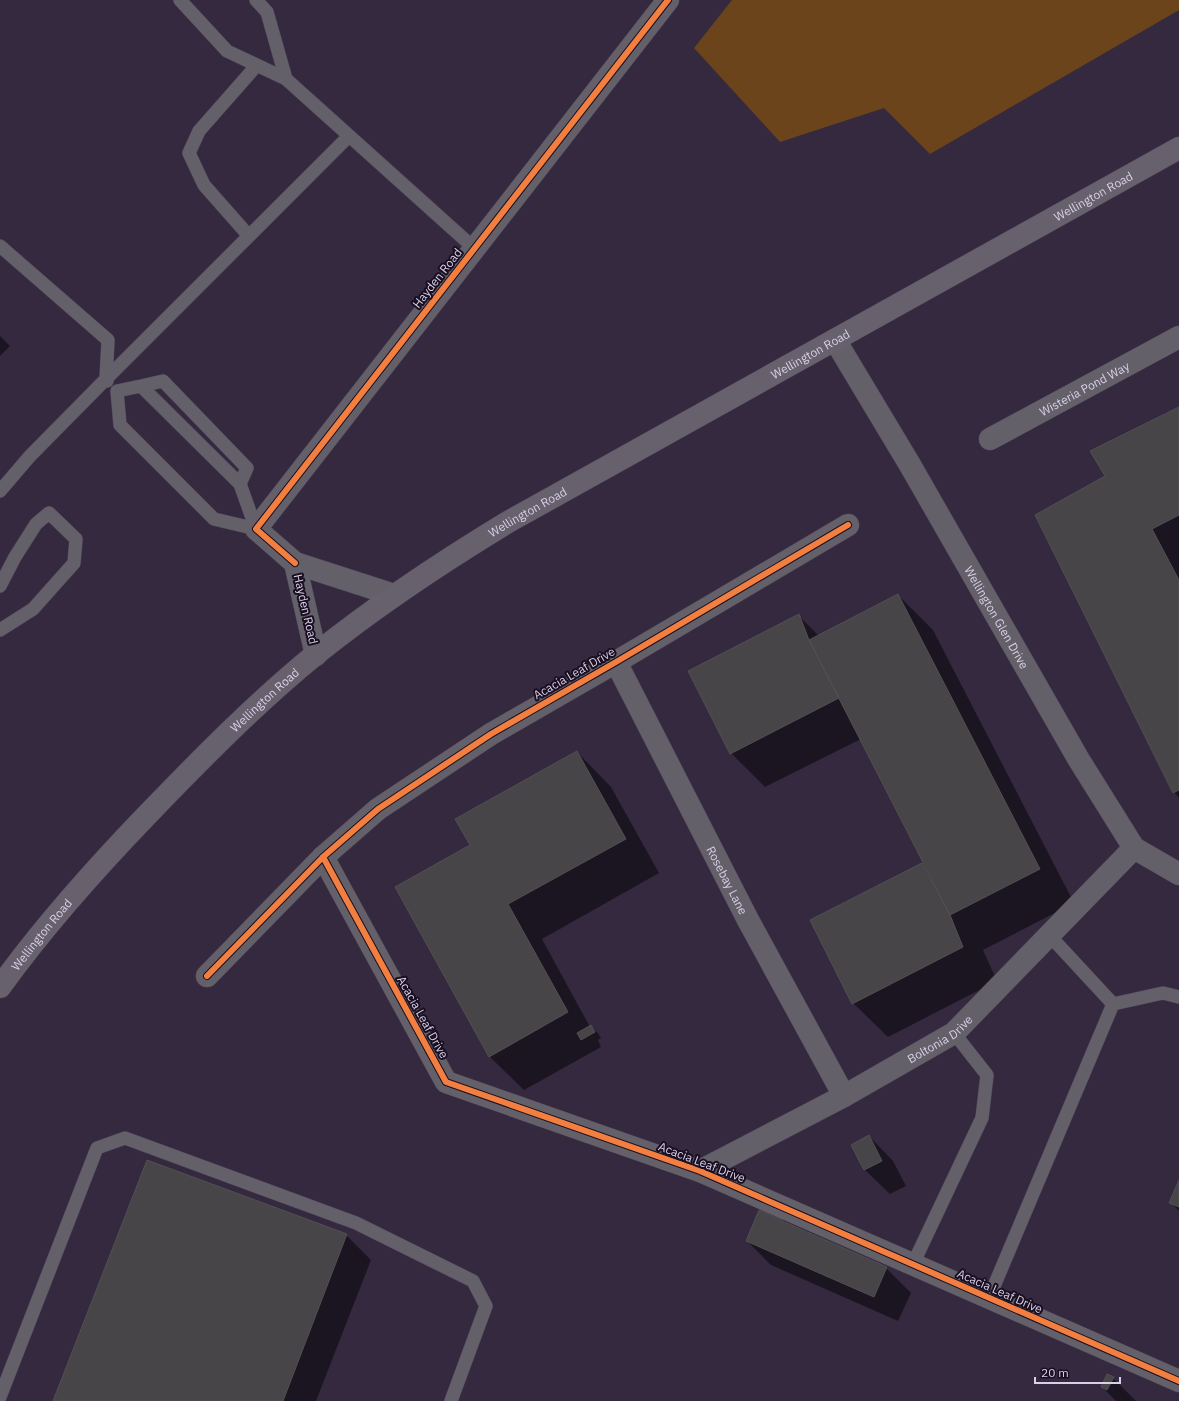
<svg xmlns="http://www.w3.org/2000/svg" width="1179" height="1401" viewBox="0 0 1179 1401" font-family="'IBM Plex Sans',sans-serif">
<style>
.forest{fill:#6b441b}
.shadow{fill:#0007}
.building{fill:#474547;stroke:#525053}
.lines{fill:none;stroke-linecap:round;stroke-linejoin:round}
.service-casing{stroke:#4f4558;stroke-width:14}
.minor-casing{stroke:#4f4558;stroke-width:23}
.secondary-casing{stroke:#4f4558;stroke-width:23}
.service{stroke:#646069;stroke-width:13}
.minor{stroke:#646069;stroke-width:22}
.secondary{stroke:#67616e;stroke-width:22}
.cycleway-casing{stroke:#180f21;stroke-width:8}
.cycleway{stroke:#f27e40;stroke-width:6}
.labels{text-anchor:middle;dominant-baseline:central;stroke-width:4;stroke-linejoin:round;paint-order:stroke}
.street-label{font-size:12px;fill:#dacfe8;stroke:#180f21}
</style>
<rect width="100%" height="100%" fill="#34293f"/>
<path class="forest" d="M 732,0 L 1179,0 L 1179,10 L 930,154 L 884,108 L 780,142 L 694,48 Z"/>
<path class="shadow" d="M 0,336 L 10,346 L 0,356 Z
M 1179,409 L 1179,798 L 1174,792 L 1106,477 Z
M 898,595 L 933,630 L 1074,903 L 983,950 L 997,981 L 888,1037 L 853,1003 L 811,920 L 924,863 L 861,739 L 765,787 L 731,753 L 798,615 L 819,636 Z
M 577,752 L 611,787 L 659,873 L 542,939 L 590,1027 L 591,1026 L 597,1032 L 601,1038 L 598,1040 L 601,1047 L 524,1090 L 489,1056 L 471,845 Z
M 869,1136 L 893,1161 L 906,1186 L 890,1194 L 865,1170 L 852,1145 Z
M 1179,1183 L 1179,1211 L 1171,1203 Z
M 346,1235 L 371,1260 L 316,1401 L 54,1401 Z
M 747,1241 L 886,1268 L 911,1293 L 898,1321 L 771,1265 Z
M 1113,1378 L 1136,1401 L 1116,1401 L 1102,1387 Z"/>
<path class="building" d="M 1179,407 L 1179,515 L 1152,529 L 1179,580 L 1179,790 L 1173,793 L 1035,515 L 1105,476 L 1090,451 Z
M 898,594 L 1040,869 L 950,915 L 809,640 Z
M 799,614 L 809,640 L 839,698 L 730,754 L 688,671 Z
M 577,751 L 626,839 L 508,904 L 568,1012 L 489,1057 L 395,887 L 470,845 L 455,819 Z
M 922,863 L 950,915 L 963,947 L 852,1004 L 810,920 Z
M 591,1025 L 595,1032 L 581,1040 L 577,1033 Z
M 869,1135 L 882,1161 L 864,1170 L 851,1145 Z
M 147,1160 L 347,1234 L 283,1401 L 53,1401 Z
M 1179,1180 L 1179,1207 L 1169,1203 Z
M 759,1210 L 782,1220 L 782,1221 L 887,1267 L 874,1297 L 746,1241 Z
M 1107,1374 L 1114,1377 L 1107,1390 L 1101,1387 Z"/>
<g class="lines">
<g class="service-casing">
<path id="service" d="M 180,0 L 227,51 L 286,79 L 474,248
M 256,0 L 267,12 L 286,79
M 249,236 L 204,185 L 189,153 L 199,131 L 257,65
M 0,246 L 108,340 L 106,379 L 107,381
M 141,386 L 240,484 L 256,529 L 214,519 L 120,425 L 117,391 Z
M 141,386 L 163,381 L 247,468 L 240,484
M 0,491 L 30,456 L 106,379 L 349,136
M 0,586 L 15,557 L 36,524 L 49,513 L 76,539 L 74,563 L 33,609 L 0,630
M 1050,936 L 1113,1004 L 1163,993 L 1179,997
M 913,1264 L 982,1118 L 987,1075 L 954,1033
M 989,1298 L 1113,1004
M 0,1397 L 97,1148 L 125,1138 L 356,1223 L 473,1281 L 486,1306 L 451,1401"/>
</g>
<g class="minor-casing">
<g id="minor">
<path id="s1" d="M 835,340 L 910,465 L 1079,760 L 1134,848 L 1179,874"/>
<path id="s2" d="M 990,439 L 1179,337"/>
<path d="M 295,563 L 256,529 L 668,0"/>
<path d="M 316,655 L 295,563 L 394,595"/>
<path id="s3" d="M 616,662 L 748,920 L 844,1096"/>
<path d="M 323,857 L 446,1082 L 700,1171 L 1179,1381"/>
<path d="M 207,976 L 323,857 L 378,809 L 491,734 L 616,662 L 848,525"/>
<path id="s4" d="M 700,1171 L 844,1096 L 954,1033 L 1134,848"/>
</g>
</g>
<g class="secondary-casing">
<g id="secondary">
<path id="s5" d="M 0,987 C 44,926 95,869 147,815 C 201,759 256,703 316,654 C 377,605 442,562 508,522 L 1179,148"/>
</g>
</g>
<use href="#service" class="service"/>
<use href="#minor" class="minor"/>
<use href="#secondary" class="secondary"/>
<g class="cycleway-casing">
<path id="cycleway" d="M 295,563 L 256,529 L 668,0
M 323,857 L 446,1082 L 700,1171 L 1179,1381
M 207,976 L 323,857 L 378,809 L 491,734 L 616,662 L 848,525"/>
</g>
<use href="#cycleway" class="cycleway"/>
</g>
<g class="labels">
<g class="street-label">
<text stroke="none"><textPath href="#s5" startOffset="1363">Wellington Road</textPath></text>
<text transform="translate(437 278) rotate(-52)">Hayden Road</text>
<text stroke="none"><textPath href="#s5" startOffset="1039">Wellington Road</textPath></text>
<text stroke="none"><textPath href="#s2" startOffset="107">Wisteria Pond Way</textPath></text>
<text stroke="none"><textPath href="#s5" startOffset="715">Wellington Road</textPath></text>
<text transform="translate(306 609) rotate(77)">Hayden Road</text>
<text stroke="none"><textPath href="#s1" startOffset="321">Wellington Glen Drive</textPath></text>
<text transform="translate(574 673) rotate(-30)">Acacia Leaf Drive</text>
<text stroke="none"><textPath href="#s5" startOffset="391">Wellington Road</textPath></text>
<text stroke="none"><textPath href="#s3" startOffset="245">Rosebay Lane</textPath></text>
<text stroke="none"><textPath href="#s5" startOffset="67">Wellington Road</textPath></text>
<text transform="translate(423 1017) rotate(61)">Acacia Leaf Drive</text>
<text stroke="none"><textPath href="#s4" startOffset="274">Boltonia Drive</textPath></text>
<text transform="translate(702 1162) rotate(21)">Acacia Leaf Drive</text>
<text transform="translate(1000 1291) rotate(24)">Acacia Leaf Drive</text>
</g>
</g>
<path d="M1035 1377v6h85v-6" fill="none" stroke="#dacfe8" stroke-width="2"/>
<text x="1041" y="1377" font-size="12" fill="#dacfe8" stroke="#180f21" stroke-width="3" paint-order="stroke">20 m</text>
</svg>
